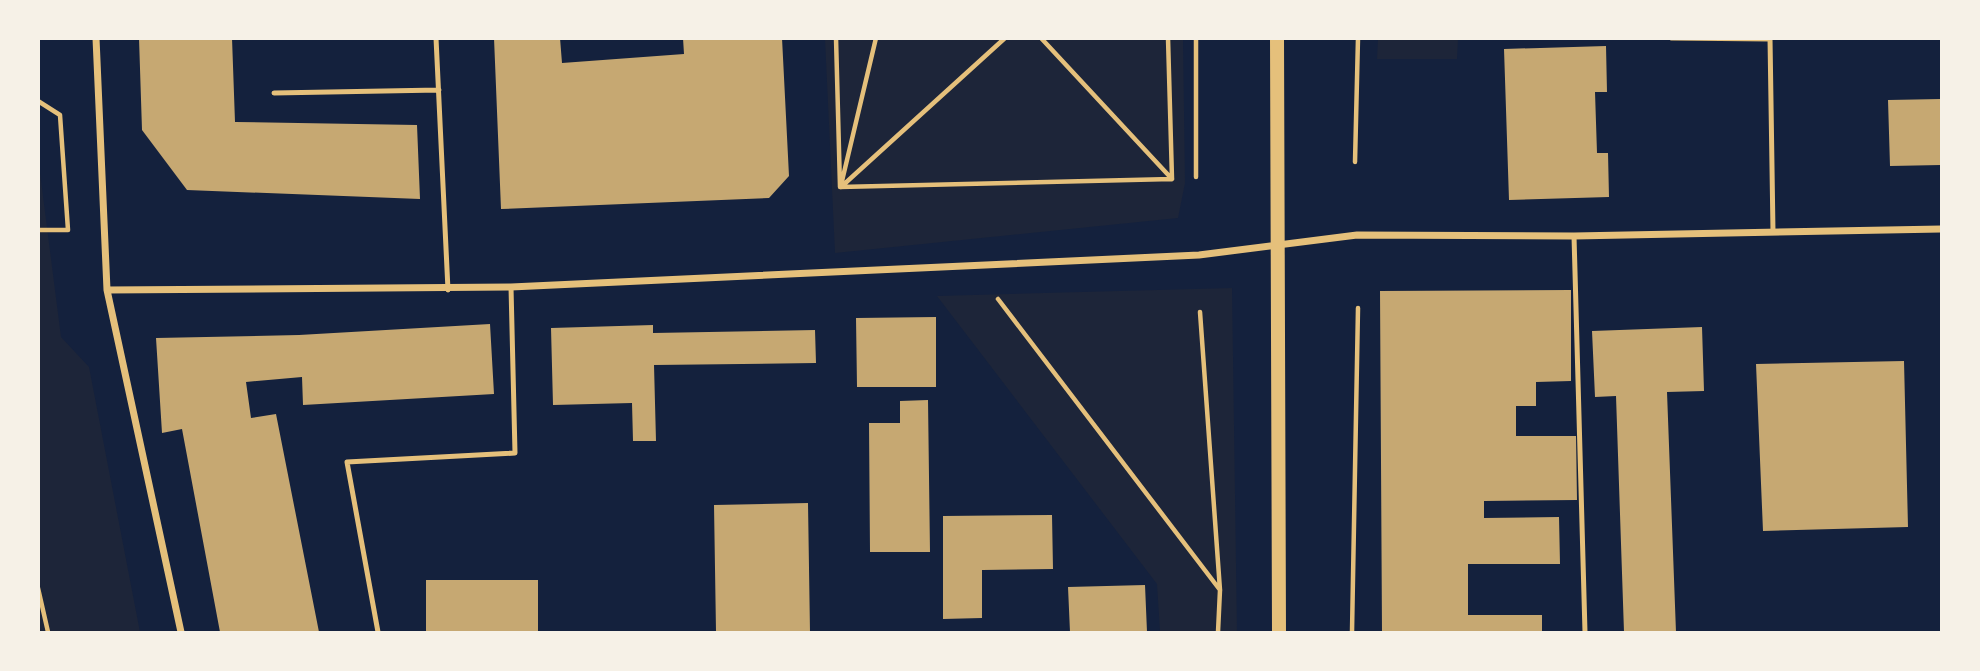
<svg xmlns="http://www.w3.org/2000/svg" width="1980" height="671" viewBox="0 0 1980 671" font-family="'Fira Sans Condensed',sans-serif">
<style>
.green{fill:#1d2539}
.building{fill:#c6a872}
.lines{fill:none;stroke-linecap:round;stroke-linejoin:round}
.path{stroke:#e5c07b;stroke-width:4.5}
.service{stroke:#e5c07b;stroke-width:5}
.minor{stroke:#e5c07b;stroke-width:7}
.secondary{stroke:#e5c07b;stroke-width:14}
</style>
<rect width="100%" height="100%" fill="#14213d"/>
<path class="green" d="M 825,39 L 1183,39 L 1185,183 L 1178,218 L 835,253 Z
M 1378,39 L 1458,39 L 1457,59 L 1377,59 Z
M 38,157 L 61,337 L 89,367 L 140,632 L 39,632 Z
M 1232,288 L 1237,632 L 1160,632 L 1157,584 L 937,296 Z"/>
<path class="building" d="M 139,38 L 232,38 L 235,122 L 417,125 L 420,199 L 187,190 L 142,130 Z
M 494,38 L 560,38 L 562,63 L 684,54 L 683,38 L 782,38 L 789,176 L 769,198 L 501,209 Z
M 1606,46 L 1607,92 L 1595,92 L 1597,153 L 1608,153 L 1609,197 L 1509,200 L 1504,49 Z
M 1941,99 L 1941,165 L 1890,166 L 1888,100 Z
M 1571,290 L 1571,381 L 1536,382 L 1536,406 L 1516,406 L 1516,436 L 1576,436 L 1577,500 L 1484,501 L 1484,518 L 1559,517 L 1560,564 L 1468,564 L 1468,615 L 1542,615 L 1542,632 L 1382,632 L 1380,291 Z
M 936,317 L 936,387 L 857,387 L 856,318 Z
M 490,324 L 494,394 L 303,405 L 302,377 L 246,382 L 251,418 L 276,414 L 319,632 L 220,632 L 182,429 L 162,433 L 156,338 L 299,335 Z
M 653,325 L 653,333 L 815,330 L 816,363 L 654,365 L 656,441 L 633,441 L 632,403 L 553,405 L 551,328 Z
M 1702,327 L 1704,391 L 1667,392 L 1676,632 L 1624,632 L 1616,396 L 1595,397 L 1592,331 Z
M 1904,361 L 1908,527 L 1763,531 L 1756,364 Z
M 928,400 L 930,552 L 870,552 L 869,423 L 900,423 L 900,401 Z
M 808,503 L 810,632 L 716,632 L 714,505 Z
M 1052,515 L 1053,569 L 982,570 L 982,618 L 943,619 L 943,516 Z
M 426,580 L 538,580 L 538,632 L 426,632 Z
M 1145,585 L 1147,632 L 1070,632 L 1068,587 Z"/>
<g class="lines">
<path class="path" d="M 836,38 L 840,187 L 1172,179 L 1168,38
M 1041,38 L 1172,179
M 1196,38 L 1196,177
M 38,101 L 60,115 L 68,230 L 38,230
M 1355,162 L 1358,38
M 842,181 L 876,38
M 841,187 L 1005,38
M 998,299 L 1220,590
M 1200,312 L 1220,590 L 1218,632
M 38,588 L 48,632
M 1352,632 L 1358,308"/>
<path class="service" d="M 436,38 L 448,290
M 1671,38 L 1770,39
M 1770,38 L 1773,232
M 274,93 L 439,90
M 1574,236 L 1585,632
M 378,632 L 347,462 L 515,453 L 511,287"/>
<path class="minor" d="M 96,38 L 107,290 L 181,632
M 107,290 L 511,287 L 1199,255 L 1357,235 L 1574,236 L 1941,229"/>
<path class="secondary" d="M 1277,38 L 1279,632"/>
</g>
<rect width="1980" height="671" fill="none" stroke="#f6f1e7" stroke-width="80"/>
</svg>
